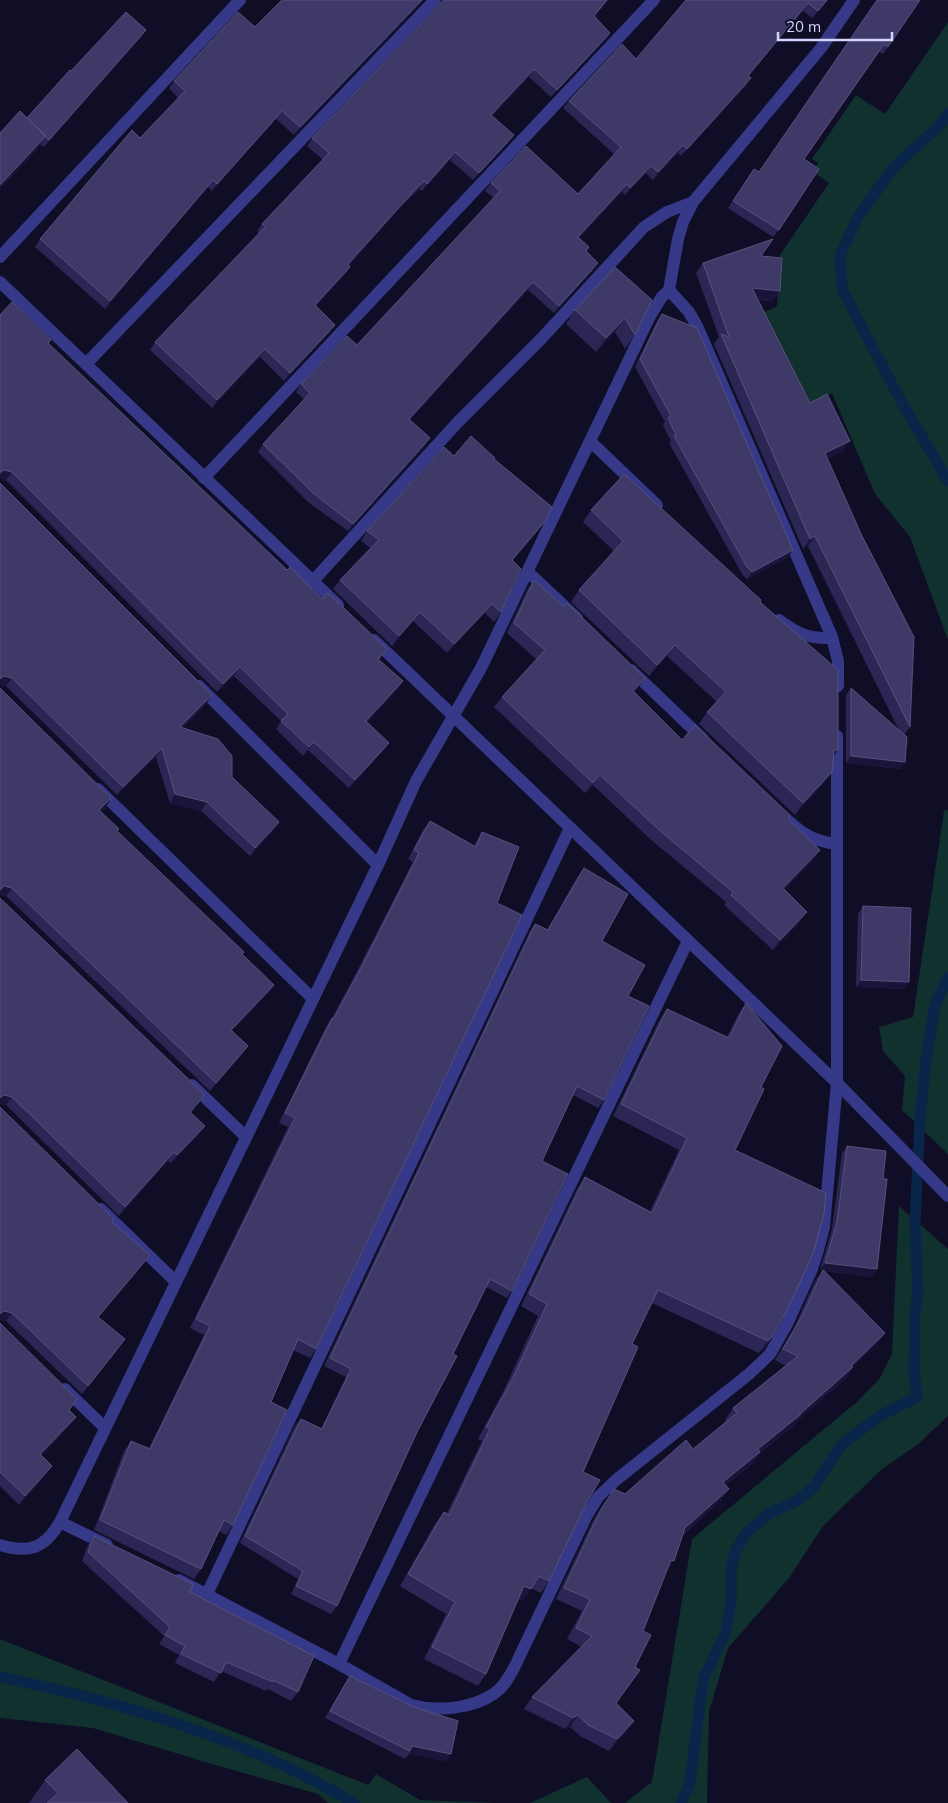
<svg xmlns="http://www.w3.org/2000/svg" width="948" height="1803" viewBox="0 0 948 1803" font-family="Mulish,sans-serif">
<style>
.green{fill:#10312d}
.lines{fill:none;stroke-linecap:round;stroke-linejoin:round}
.stream{stroke:#09254a;stroke-width:11}
.minor{stroke:#363888;stroke-width:12}
.wall{fill:#2c2655}
.shaded-wall{fill:#19153a}
.building{fill:#3e3967;stroke:#56517f}
</style>
<rect width="100%" height="100%" fill="#100e26"/>
<path class="green" d="M 948,22 L 948,640 L 910,537 L 875,494 L 832,393 L 804,407 L 732,328 L 777,306 L 780,255 L 829,183 L 813,172 L 818,163 L 812,159 L 856,95 L 885,114 Z
M 948,810 L 948,1154 L 902,1110 L 905,1076 L 883,1051 L 879,1027 L 913,1017 L 944,811 Z
M 899,1206 L 948,1249 L 948,1416 L 917,1445 L 882,1469 L 823,1526 L 789,1578 L 728,1648 L 709,1712 L 707,1803 L 625,1803 L 652,1782 L 692,1539 L 858,1401 L 880,1378 L 892,1354 Z
M 0,1639 L 368,1785 L 376,1774 L 420,1800 L 497,1803 L 328,1803 L 318,1794 L 212,1764 L 93,1728 L 0,1718 Z
M 587,1777 L 611,1803 L 530,1803 Z"/>
<g class="lines">
<path class="stream" d="M 948,113 L 941,124 L 893,168 L 858,217 L 840,255 L 842,289 L 902,403 L 948,481
M 0,1677 C 122,1703 246,1738 354,1803
M 681,1803 L 690,1782 L 703,1680 L 726,1632 L 731,1601 L 731,1570 L 736,1550 L 747,1532 L 770,1513 L 797,1501 L 813,1488 L 842,1444 L 880,1416 L 917,1397 L 914,1372 L 915,1312 L 918,1293 L 915,1223 L 920,1118 L 927,1052 L 935,1005 L 948,977"/>
<path class="minor" d="M 0,257 L 240,0
M 0,282 L 338,605
M 669,290 L 689,312 L 697,326 L 832,637 L 838,661 L 838,686
M 86,364 L 435,0
M 590,441 L 657,505
M 204,478 L 654,0
M 528,572 L 577,618
M 313,581 L 458,422 L 541,339 L 644,227 L 667,212 L 693,202
M 779,620 C 795,632 811,641 832,637
M 374,640 L 837,1083 L 948,1196
M 631,670 L 703,739
M 199,686 L 378,865
M 98,789 L 313,999
M 790,822 C 804,836 817,841 836,844
M 192,1085 L 246,1137
M 101,1209 L 176,1282
M 65,1389 L 105,1428
M 60,1522 L 107,1545
M 0,1545 C 29,1554 45,1548 60,1522 L 378,865 L 416,781 L 481,668 L 649,318 L 661,298 L 669,290 L 678,239 L 683,222 L 693,202 L 821,48 L 854,0
M 179,1580 L 339,1664 L 411,1705 C 438,1712 472,1709 495,1693 C 504,1687 509,1677 514,1668 L 586,1517 L 598,1497 L 616,1480 L 749,1374 L 770,1354 L 787,1324 L 812,1269 L 818,1250 L 824,1227 L 837,1083 L 837,736
M 207,1594 L 570,828
M 339,1664 L 688,941"/>
</g>
<path class="wall" d="M 282,0 L 424,0 L 294,135 L 276,119 L 212,191 L 208,187 L 105,309 L 35,247 L 40,239 L 140,138 L 178,98 L 169,88 L 174,81 L 255,27 Z
M 442,0 L 608,0 L 594,16 L 610,33 L 605,40 L 551,97 L 529,77 L 492,116 L 514,135 L 508,143 L 473,180 L 450,160 L 422,191 L 419,189 L 399,209 L 349,265 L 345,274 L 316,306 L 330,332 L 284,381 L 260,357 L 212,408 L 150,350 L 155,342 L 259,234 L 257,231 L 262,224 L 323,160 L 307,146 L 312,138 L 442,3 Z
M 686,0 L 828,0 L 812,18 L 803,11 L 748,76 L 746,86 L 681,156 L 678,153 L 653,180 L 646,173 L 625,195 L 622,192 L 579,238 L 589,247 L 586,252 L 593,270 L 554,313 L 528,290 L 410,420 L 425,446 L 348,531 L 308,502 L 258,452 L 263,444 L 304,399 L 296,392 L 301,384 L 357,345 L 494,198 L 485,191 L 491,183 L 578,194 L 614,154 L 563,108 L 569,101 L 636,59 Z
M 920,0 L 883,54 L 879,52 L 804,159 L 779,230 L 773,237 L 728,208 L 754,169 L 759,172 Z
M 146,30 L 141,37 L 44,147 L 40,144 L 36,150 L 0,189 L 0,133 L 27,118 L 71,71 Z
M 761,256 L 780,291 L 773,301 L 758,300 L 810,403 L 843,451 L 827,459 L 910,727 L 904,735 L 905,762 L 900,769 L 846,763 L 846,695 L 851,688 L 899,730 L 808,546 L 803,549 L 714,344 L 719,337 L 696,273 L 703,263 Z
M 615,267 L 635,335 L 625,349 L 615,332 L 596,352 L 566,324 L 575,310 Z
M 662,314 L 788,557 L 747,579 L 742,574 L 669,443 L 671,441 L 663,425 L 665,422 L 635,367 L 657,321 Z
M 0,315 L 51,340 L 48,343 L 381,658 L 379,660 L 403,681 L 397,690 L 367,722 L 383,751 L 349,788 L 308,750 L 303,756 L 276,729 L 281,721 L 234,676 L 217,692 L 6,480 Z
M 454,456 L 494,459 L 545,521 L 538,531 L 512,561 L 501,612 L 494,622 L 485,613 L 447,653 L 413,621 L 392,646 L 333,589 L 340,580 L 370,548 L 361,541 L 367,531 Z
M 0,483 L 206,704 L 182,728 L 232,777 L 279,822 L 273,831 L 250,856 L 201,811 L 170,803 L 156,757 L 117,795 L 6,686 L 0,685 Z
M 591,510 L 760,602 L 838,750 L 833,756 L 824,783 L 795,815 L 699,724 L 707,712 L 717,702 L 667,656 L 649,676 L 571,602 L 579,590 L 614,551 L 583,522 Z
M 534,580 L 564,607 L 645,678 L 635,692 L 682,740 L 791,816 L 789,820 L 820,850 L 813,860 L 784,890 L 800,922 L 773,950 L 724,905 L 726,902 L 650,839 L 593,785 L 585,793 L 494,707 L 502,697 L 536,659 L 507,633 L 527,590 Z
M 0,688 L 111,798 L 106,807 L 101,812 L 117,831 L 274,985 L 268,993 L 232,1031 L 248,1046 L 242,1054 L 210,1091 L 6,896 L 0,895 Z
M 430,821 L 474,846 L 476,842 L 482,832 L 316,1349 L 310,1358 L 293,1350 L 271,1402 L 233,1525 L 226,1535 L 219,1531 L 201,1569 L 194,1579 L 94,1530 L 124,1451 L 131,1441 L 149,1448 L 204,1335 L 190,1328 L 288,1127 L 279,1123 L 326,1027 L 332,1018 L 355,975 L 413,862 L 408,859 L 423,830 Z
M 584,868 L 602,941 L 628,996 L 604,1100 L 598,1108 L 573,1095 L 542,1161 L 512,1291 L 507,1298 L 486,1287 L 453,1354 L 418,1430 L 337,1606 L 331,1614 L 291,1594 L 298,1579 L 240,1543 L 295,1426 L 301,1419 L 321,1429 L 346,1377 L 324,1366 L 530,931 L 535,924 L 547,930 L 578,876 Z
M 0,898 L 205,1095 L 191,1113 L 199,1134 L 171,1163 L 168,1161 L 119,1216 L 6,1105 L 0,1104 Z
M 863,906 L 904,989 L 856,987 L 858,914 Z
M 746,1003 L 761,1087 L 735,1150 L 813,1254 L 764,1349 L 759,1353 L 652,1303 L 632,1344 L 583,1472 L 587,1502 L 549,1581 L 541,1593 L 531,1588 L 522,1601 L 518,1599 L 486,1674 L 478,1686 L 424,1659 L 446,1614 L 400,1586 L 435,1524 L 444,1512 L 447,1513 L 482,1441 L 478,1439 L 503,1392 L 538,1316 L 521,1306 L 577,1189 L 585,1177 L 650,1211 L 679,1150 L 613,1116 L 659,1021 L 667,1009 L 727,1037 L 738,1015 Z
M 0,1107 L 114,1219 L 112,1222 L 150,1255 L 144,1263 L 98,1317 L 119,1348 L 82,1394 L 6,1321 L 0,1320 Z
M 847,1146 L 872,1277 L 825,1271 L 885,1333 L 877,1344 L 852,1368 L 845,1379 L 796,1422 L 792,1427 L 760,1453 L 752,1464 L 726,1485 L 729,1489 L 721,1500 L 683,1535 L 666,1572 L 643,1631 L 616,1703 L 626,1732 L 609,1751 L 580,1736 L 570,1727 L 565,1729 L 524,1709 L 532,1697 L 582,1647 L 567,1639 L 582,1611 L 556,1599 L 593,1521 L 613,1491 L 625,1494 L 693,1449 L 726,1422 L 725,1420 L 733,1408 L 786,1366 L 775,1360 L 794,1328 L 815,1281 L 823,1271 L 820,1270 L 832,1229 L 842,1153 Z
M 0,1323 L 69,1410 L 76,1417 L 70,1425 L 41,1456 L 52,1466 L 46,1474 L 19,1505 L 0,1486 Z
M 94,1536 L 190,1592 L 298,1692 L 291,1701 L 268,1689 L 266,1691 L 221,1671 L 214,1682 L 175,1663 L 179,1655 L 159,1644 L 164,1636 L 82,1561 L 88,1545 Z
M 350,1676 L 414,1707 L 451,1754 L 446,1761 L 409,1754 L 405,1759 L 325,1718 L 345,1683 Z
M 45,1780 L 128,1803 L 29,1803 Z"/>
<path class="shaded-wall" d="M 422,0 L 424,0 L 294,135 L 300,127 Z
M 607,0 L 608,0 L 589,23 L 594,16 Z
M 808,3 L 803,11 L 742,83 L 748,76 Z
M 146,30 L 141,37 L 44,147 L 49,140 Z
M 610,33 L 605,40 L 551,97 L 557,90 Z
M 534,69 L 529,77 L 486,123 L 491,115 Z
M 751,78 L 746,86 L 681,156 L 687,149 Z
M 282,111 L 276,119 L 212,191 L 217,184 Z
M 514,135 L 508,143 L 473,180 L 479,173 Z
M 46,136 L 36,150 L 0,189 L 0,185 Z
M 683,145 L 678,153 L 653,180 L 658,172 Z
M 455,152 L 450,160 L 422,191 L 427,184 Z
M 651,166 L 646,173 L 625,195 L 630,188 Z
M 213,180 L 208,187 L 105,309 L 110,301 Z
M 424,181 L 419,189 L 399,209 L 342,272 L 348,264 L 404,202 Z
M 627,184 L 622,192 L 573,245 L 578,237 Z
M 598,263 L 593,270 L 554,313 L 559,306 Z
M 350,267 L 345,274 L 310,313 L 315,305 Z
M 533,282 L 528,290 L 403,427 L 409,419 Z
M 752,288 L 780,291 L 773,301 L 745,299 Z
M 625,318 L 615,332 L 596,352 L 606,338 Z
M 335,325 L 330,332 L 284,381 L 290,373 Z
M 265,349 L 260,357 L 212,408 L 217,400 Z
M 430,438 L 425,446 L 348,531 L 353,524 Z
M 850,441 L 843,451 L 818,463 L 825,453 Z
M 4,470 L 12,472 L 6,480 L 0,479 L 0,473 Z
M 545,521 L 538,531 L 505,570 L 512,560 Z
M 815,536 L 808,546 L 803,549 L 810,539 Z
M 793,550 L 788,557 L 747,579 L 752,572 Z
M 492,604 L 485,613 L 447,653 L 454,644 Z
M 420,612 L 413,621 L 392,646 L 399,636 Z
M 675,645 L 667,656 L 649,676 L 657,665 Z
M 240,667 L 234,676 L 217,692 L 223,684 Z
M 4,676 L 12,678 L 6,686 L 0,685 L 0,679 Z
M 645,678 L 638,688 L 626,701 L 633,691 Z
M 403,681 L 397,690 L 360,730 L 366,721 Z
M 212,695 L 206,704 L 174,735 L 180,727 Z
M 314,742 L 308,750 L 303,756 L 309,747 Z
M 389,743 L 383,751 L 349,788 L 355,780 Z
M 162,748 L 156,757 L 117,795 L 123,787 Z
M 834,750 L 838,750 L 830,762 Z
M 851,756 L 905,762 L 900,769 L 846,763 Z
M 832,772 L 824,783 L 795,815 L 803,803 Z
M 600,775 L 593,785 L 585,793 L 593,783 Z
M 175,794 L 207,802 L 201,811 L 170,803 Z
M 111,798 L 106,807 L 94,819 L 99,810 Z
M 279,822 L 273,831 L 250,856 L 255,848 Z
M 820,850 L 813,860 L 776,898 L 783,888 Z
M 4,886 L 12,888 L 6,896 L 0,895 L 0,890 Z
M 807,912 L 800,922 L 773,950 L 780,940 Z
M 861,980 L 909,982 L 904,989 L 856,987 Z
M 274,985 L 268,993 L 225,1038 L 231,1030 Z
M 248,1046 L 242,1054 L 210,1091 L 216,1083 Z
M 4,1095 L 12,1097 L 6,1105 L 0,1104 L 0,1098 Z
M 205,1095 L 199,1103 L 184,1120 L 190,1112 Z
M 205,1126 L 199,1134 L 171,1163 L 177,1155 Z
M 174,1152 L 168,1161 L 119,1216 L 125,1207 Z
M 150,1255 L 144,1263 L 92,1325 L 98,1317 Z
M 825,1263 L 877,1269 L 872,1277 L 820,1270 Z
M 4,1311 L 12,1313 L 6,1321 L 0,1320 L 0,1314 Z
M 885,1333 L 877,1344 L 852,1368 L 845,1379 L 796,1422 L 792,1427 L 760,1453 L 752,1464 L 715,1494 L 723,1482 L 758,1449 L 851,1366 Z
M 772,1337 L 764,1349 L 759,1353 L 768,1341 Z
M 125,1339 L 119,1348 L 82,1394 L 88,1386 Z
M 76,1417 L 70,1425 L 34,1463 L 40,1454 Z
M 52,1466 L 46,1474 L 19,1505 L 25,1496 Z
M 729,1489 L 721,1500 L 676,1540 L 685,1528 Z
M 671,1560 L 674,1561 L 666,1572 Z
M 524,1586 L 531,1589 L 522,1601 L 515,1598 Z
M 578,1715 L 570,1727 L 565,1729 L 573,1718 Z
M 634,1721 L 626,1732 L 609,1751 L 617,1739 Z
M 412,1746 L 451,1754 L 446,1761 L 409,1754 Z"/>
<path class="building" d="M 282,0 L 422,0 L 300,127 L 282,111 L 217,184 L 213,180 L 110,301 L 40,239 L 132,130 L 140,138 L 185,91 L 174,81 L 238,12 L 255,27 Z
M 444,0 L 607,0 L 594,16 L 610,33 L 557,90 L 534,69 L 491,115 L 514,135 L 479,173 L 455,152 L 427,184 L 424,181 L 404,202 L 348,264 L 350,267 L 315,305 L 335,325 L 290,373 L 265,349 L 217,400 L 155,342 L 265,227 L 262,224 L 329,153 L 312,138 Z
M 686,0 L 827,0 L 818,11 L 808,3 L 748,76 L 751,78 L 687,149 L 683,145 L 658,172 L 651,166 L 630,188 L 627,184 L 578,237 L 589,247 L 586,251 L 598,263 L 559,306 L 533,282 L 409,419 L 430,438 L 353,524 L 314,494 L 263,444 L 310,393 L 301,384 L 347,336 L 357,345 L 500,191 L 491,183 L 526,146 L 578,194 L 621,147 L 569,101 L 622,44 L 636,59 Z
M 877,0 L 920,0 L 888,47 L 884,44 L 804,159 L 819,169 L 779,230 L 733,201 L 754,169 L 759,172 Z
M 126,12 L 146,30 L 49,140 L 27,118 L 70,70 L 71,71 Z
M 20,111 L 46,136 L 0,185 L 0,133 Z
M 773,239 L 761,256 L 782,258 L 780,291 L 752,288 L 810,403 L 827,394 L 850,441 L 825,453 L 862,536 L 914,637 L 910,727 L 815,536 L 810,539 L 721,334 L 729,337 L 703,263 Z
M 615,267 L 652,300 L 635,335 L 625,318 L 606,338 L 575,310 Z
M 12,302 L 51,340 L 48,343 L 287,570 L 290,567 L 322,599 L 328,593 L 387,649 L 378,659 L 403,681 L 366,721 L 389,743 L 355,780 L 314,742 L 309,747 L 281,721 L 288,714 L 240,667 L 223,684 L 12,472 L 4,470 L 0,473 L 0,315 Z
M 662,314 L 697,328 L 793,550 L 752,572 L 747,567 L 674,436 L 676,435 L 668,418 L 671,416 L 640,359 Z
M 471,436 L 495,458 L 494,459 L 552,507 L 545,521 L 512,560 L 521,569 L 501,612 L 492,604 L 454,644 L 420,612 L 399,636 L 340,580 L 379,540 L 367,531 L 444,447 L 454,456 Z
M 624,474 L 761,600 L 760,602 L 838,670 L 838,750 L 834,750 L 832,772 L 803,803 L 707,712 L 726,692 L 675,645 L 657,665 L 579,590 L 623,541 L 591,510 Z
M 0,483 L 212,695 L 180,727 L 218,739 L 232,756 L 232,777 L 279,822 L 255,848 L 207,802 L 175,794 L 162,748 L 123,787 L 12,678 L 4,676 L 0,679 Z
M 534,580 L 564,607 L 567,603 L 645,678 L 633,691 L 682,740 L 695,725 L 791,816 L 788,819 L 820,850 L 783,888 L 807,912 L 780,940 L 731,895 L 733,892 L 658,829 L 600,775 L 593,783 L 502,697 L 545,650 L 514,623 Z
M 0,688 L 111,798 L 99,810 L 119,829 L 117,831 L 244,952 L 242,954 L 274,985 L 231,1030 L 248,1046 L 216,1083 L 12,888 L 4,886 L 0,890 Z
M 851,688 L 907,737 L 905,762 L 851,756 Z
M 430,821 L 476,847 L 482,832 L 519,847 L 497,903 L 522,915 L 316,1349 L 298,1339 L 271,1402 L 287,1410 L 233,1525 L 224,1520 L 201,1569 L 100,1520 L 131,1441 L 150,1449 L 210,1326 L 196,1319 L 295,1118 L 285,1113 L 332,1018 L 334,1018 L 362,966 L 419,853 L 414,850 Z
M 584,868 L 628,894 L 602,941 L 645,965 L 628,996 L 649,1006 L 604,1100 L 577,1086 L 542,1161 L 568,1174 L 512,1291 L 490,1279 L 453,1354 L 457,1356 L 418,1430 L 337,1606 L 296,1586 L 303,1571 L 245,1536 L 301,1419 L 322,1429 L 351,1369 L 330,1358 L 535,924 L 548,930 Z
M 0,898 L 205,1095 L 190,1112 L 205,1126 L 177,1155 L 174,1152 L 125,1207 L 12,1097 L 4,1095 L 0,1098 Z
M 863,906 L 911,908 L 909,982 L 861,980 Z
M 746,1003 L 782,1046 L 761,1087 L 764,1089 L 735,1150 L 826,1193 L 824,1214 L 813,1254 L 788,1308 L 772,1337 L 768,1341 L 658,1290 L 632,1344 L 638,1347 L 583,1472 L 600,1480 L 587,1502 L 549,1581 L 539,1576 L 531,1589 L 524,1586 L 486,1674 L 432,1647 L 455,1602 L 408,1574 L 444,1512 L 449,1515 L 490,1429 L 486,1427 L 512,1380 L 547,1304 L 529,1294 L 585,1177 L 652,1213 L 687,1138 L 621,1104 L 667,1009 L 729,1038 Z
M 0,1107 L 114,1219 L 112,1222 L 150,1255 L 98,1317 L 125,1339 L 88,1386 L 12,1313 L 4,1311 L 0,1314 Z
M 847,1146 L 886,1151 L 883,1179 L 887,1179 L 877,1269 L 825,1263 L 837,1222 Z
M 823,1270 L 885,1333 L 851,1366 L 853,1367 L 800,1414 L 800,1415 L 758,1449 L 760,1452 L 723,1482 L 729,1489 L 685,1528 L 674,1561 L 671,1560 L 643,1631 L 651,1635 L 635,1667 L 640,1670 L 616,1703 L 634,1721 L 617,1739 L 588,1725 L 578,1715 L 573,1718 L 532,1697 L 592,1636 L 576,1628 L 590,1599 L 564,1588 L 601,1509 L 613,1491 L 614,1489 L 625,1494 L 686,1440 L 693,1449 L 737,1413 L 733,1408 L 798,1356 L 783,1349 L 802,1316 Z
M 0,1323 L 77,1399 L 69,1410 L 76,1417 L 40,1454 L 52,1466 L 25,1496 L 0,1472 Z
M 94,1536 L 193,1584 L 190,1592 L 314,1656 L 298,1692 L 273,1680 L 273,1682 L 226,1662 L 221,1673 L 181,1654 L 185,1646 L 165,1635 L 170,1627 L 88,1552 Z
M 350,1676 L 414,1707 L 458,1721 L 451,1754 L 412,1746 L 410,1751 L 330,1711 Z
M 77,1749 L 128,1803 L 47,1803 L 58,1793 L 45,1780 Z"/>
<path d="M778 32v8h114v-8" fill="none" stroke="#d5d3ff" stroke-width="2.5"/>
<text x="786" y="32" font-size="15" fill="#d5d3ff" stroke="#100e26" stroke-width="4" paint-order="stroke">20 m</text>
</svg>
